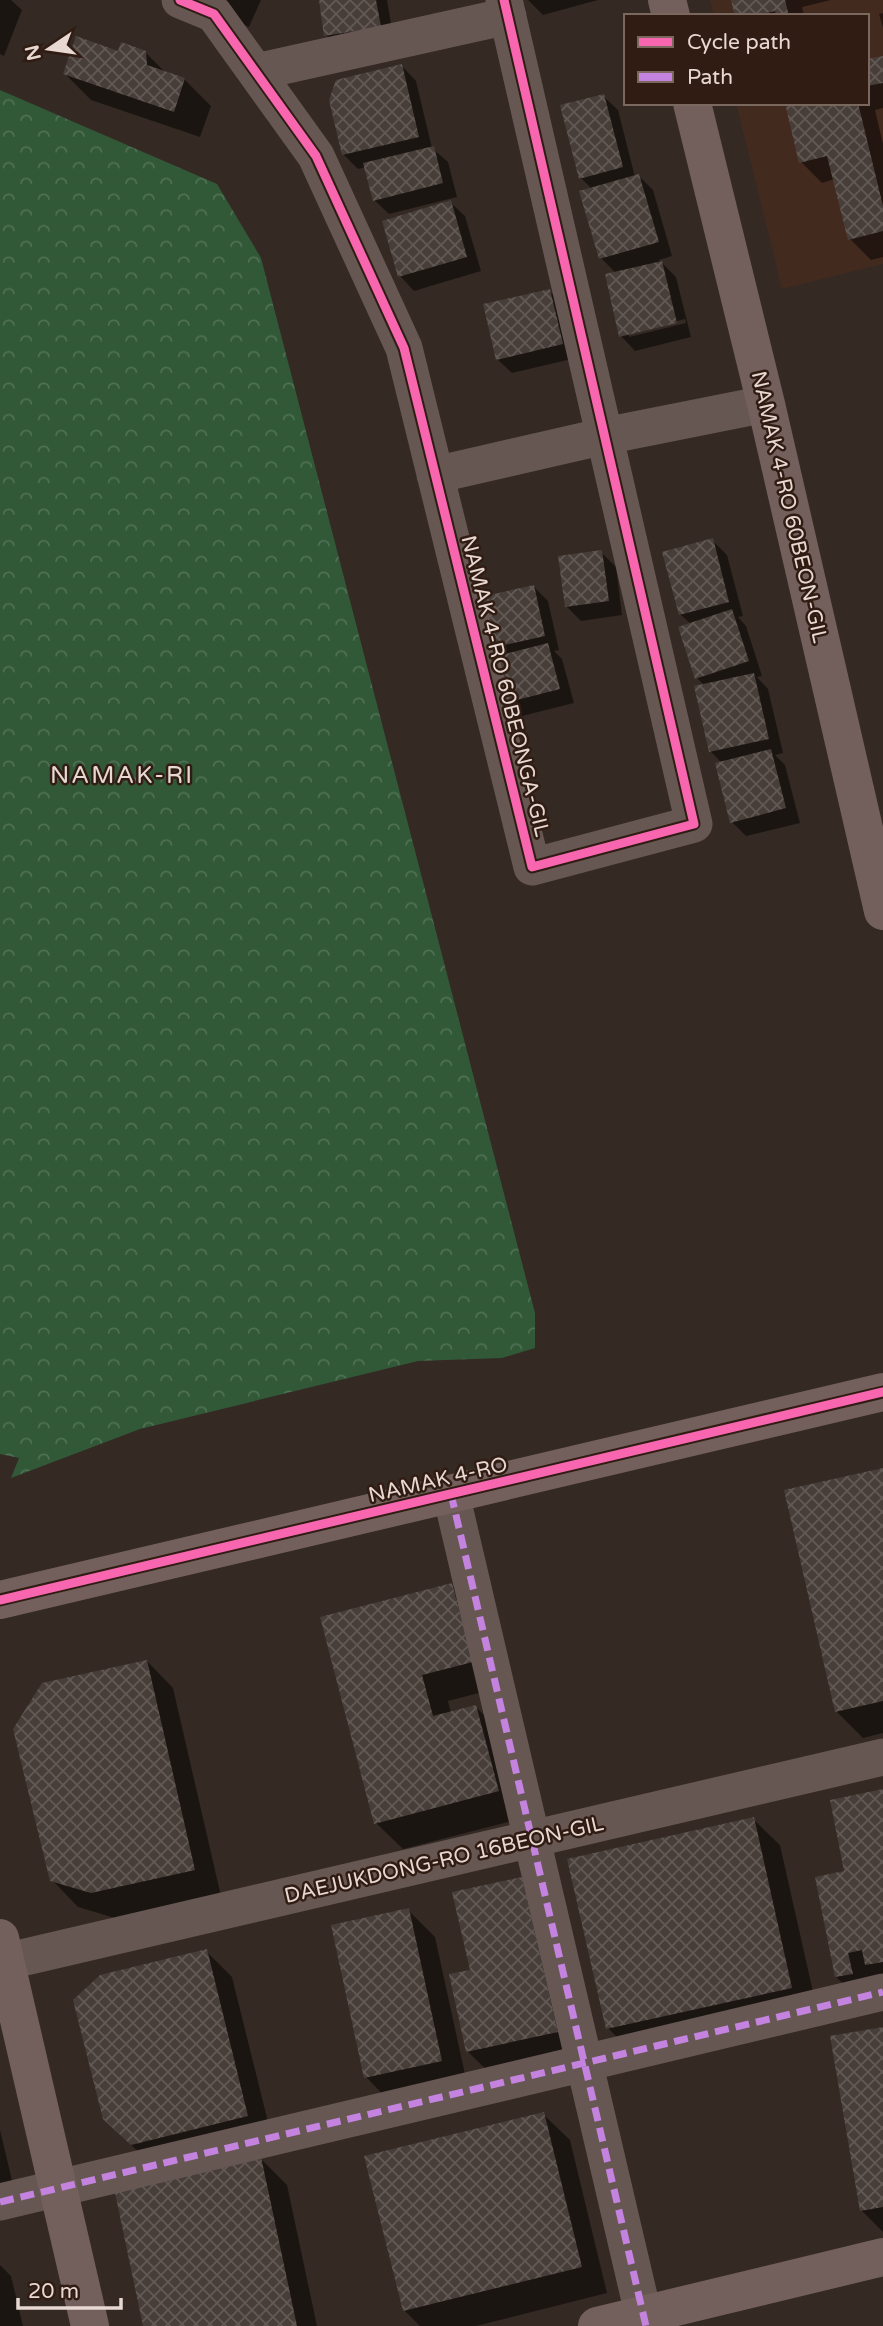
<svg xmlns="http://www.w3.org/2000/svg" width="883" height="2326" viewBox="0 0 883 2326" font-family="'Varela Round',sans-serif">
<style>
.built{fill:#432a1e}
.forest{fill:url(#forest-crowns)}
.shadow{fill:#0007;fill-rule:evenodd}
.building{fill:url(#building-cross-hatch)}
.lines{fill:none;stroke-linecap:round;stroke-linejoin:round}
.street{stroke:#665753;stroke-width:37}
.secondary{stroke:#73605d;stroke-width:38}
.quiet{stroke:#c483df;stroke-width:7;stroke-dasharray:14 7;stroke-linecap:butt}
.cycleway-casing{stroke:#311c13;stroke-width:13}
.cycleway{stroke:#f766af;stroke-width:9}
.labels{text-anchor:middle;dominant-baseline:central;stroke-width:5;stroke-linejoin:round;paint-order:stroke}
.street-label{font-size:21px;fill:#e7d9d2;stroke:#311c13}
.quarter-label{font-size:24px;letter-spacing:2px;fill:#e7d9d2;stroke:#311c13}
</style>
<defs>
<pattern id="forest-crowns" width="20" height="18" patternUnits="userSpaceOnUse" patternTransform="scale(1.75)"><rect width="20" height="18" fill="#315938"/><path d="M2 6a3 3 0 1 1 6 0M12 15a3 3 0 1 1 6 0" fill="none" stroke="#4f7054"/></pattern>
<pattern id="building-cross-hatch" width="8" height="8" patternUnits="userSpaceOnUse" patternTransform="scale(1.75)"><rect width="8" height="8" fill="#473e39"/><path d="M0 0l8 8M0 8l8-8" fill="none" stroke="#625955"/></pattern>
</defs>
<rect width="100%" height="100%" fill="#342923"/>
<path class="built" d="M 710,0 L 883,0 L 883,264 L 782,289 L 736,103 L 867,103 L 867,16 L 714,16 Z"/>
<path class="forest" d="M 0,90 L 217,184 L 261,258 L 535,1313 L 535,1348 L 502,1358 L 418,1361 L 140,1429 L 11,1478 L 19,1458 L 0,1454 Z"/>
<path class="shadow" d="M 0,0 L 11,0 L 22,10 L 4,56 L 0,54 Z
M 201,0 L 261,0 L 249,27 L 211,11 Z
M 320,0 L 387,0 L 394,41 L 340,50 L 326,35 Z
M 528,0 L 598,0 L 543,15 Z
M 733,0 L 831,0 L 802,7 L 804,16 L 737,16 Z
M 883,13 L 883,28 L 879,14 Z
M 145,52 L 166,73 L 184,79 L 211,106 L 200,137 L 91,100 L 65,74 L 119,53 Z
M 883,57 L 883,108 L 875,110 L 883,144 L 883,257 L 871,260 L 850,239 L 835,179 L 822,183 L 801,162 L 787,103 L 867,103 L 867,61 Z
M 402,66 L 416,81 L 432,148 L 448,162 L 457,197 L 389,214 L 374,200 L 366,167 L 358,169 L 343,154 Z
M 603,96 L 618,110 L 635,177 L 639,176 L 653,190 L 672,256 L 659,260 L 676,277 L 691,337 L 635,351 L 621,336 L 616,273 L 601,258 L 592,189 L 581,178 ZM 685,319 L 686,323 L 629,337 L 629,333 Z
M 450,202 L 465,216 L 481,271 L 414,291 L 400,276 Z
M 549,291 L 564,305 L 576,358 L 512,373 L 497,359 Z
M 712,540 L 727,555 L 743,616 L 738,617 L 746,626 L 762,676 L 757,677 L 768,689 L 783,753 L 775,755 L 785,765 L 800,823 L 746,836 L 732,822 L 722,763 L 711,752 L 704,685 L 697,678 L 691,624 L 680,614 Z
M 601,552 L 616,567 L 622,615 L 581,621 L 567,607 Z
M 534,587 L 548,601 L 559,650 L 554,651 L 562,659 L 574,703 L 522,716 L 507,702 L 489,648 Z
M 883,1469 L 883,1733 L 863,1738 L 836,1711 Z
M 452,1585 L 478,1611 L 498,1688 L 448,1701 L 451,1713 L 476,1707 L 502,1733 L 524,1818 L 403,1849 L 376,1823 L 323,1618 Z
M 147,1661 L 173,1688 L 221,1896 L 118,1919 L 78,1907 L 52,1880 Z
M 883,1791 L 883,1980 L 863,2003 L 836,1977 L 846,1873 Z
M 753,1819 L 780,1845 L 818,2014 L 634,2055 L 608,2028 Z
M 522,1879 L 583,2058 L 495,2078 L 468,2052 L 472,1971 Z
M 408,1910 L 435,1937 L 468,2088 L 392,2104 L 366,2077 Z
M 206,1951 L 232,1977 L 273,2142 L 159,2170 L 131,2145 Z
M 883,2029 L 883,2232 L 861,2210 Z
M 543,2114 L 570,2140 L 607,2293 L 476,2326 L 420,2326 L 405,2311 Z
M 0,2130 L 16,2197 L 0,2201 Z
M 261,2159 L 287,2185 L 317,2326 L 145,2326 Z
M 0,2265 L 11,2276 L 23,2326 L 0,2326 Z"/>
<path class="building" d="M 319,0 L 376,0 L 381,27 L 324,36 Z
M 731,0 L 785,0 L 789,16 L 776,16 L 775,11 L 753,16 L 735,16 Z
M 76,36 L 118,51 L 121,42 L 146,51 L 147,65 L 185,78 L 174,112 L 63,74 Z
M 883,56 L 883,83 L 867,86 L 867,59 Z
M 402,64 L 419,137 L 342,155 L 329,100 L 336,80 Z
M 604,94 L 623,167 L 579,179 L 560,105 Z
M 785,103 L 858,103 L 883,206 L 883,231 L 848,240 L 827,156 L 799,163 Z
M 434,146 L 443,183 L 373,201 L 363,163 Z
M 639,174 L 659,242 L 599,259 L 579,191 Z
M 451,200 L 467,257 L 398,277 L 382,221 Z
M 662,261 L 677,323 L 619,337 L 605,274 Z
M 550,289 L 563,344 L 496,360 L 483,304 Z
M 713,538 L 729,602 L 679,615 L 662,552 Z
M 602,550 L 609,601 L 565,607 L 558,556 Z
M 534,585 L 545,636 L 487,649 L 476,598 Z
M 732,609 L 749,661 L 695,679 L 678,627 Z
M 548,643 L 560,689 L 505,703 L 494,657 Z
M 754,673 L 769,739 L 709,752 L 694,686 Z
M 771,749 L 786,808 L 730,823 L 715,763 Z
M 883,1468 L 883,1701 L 835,1712 L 784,1490 Z
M 452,1583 L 473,1662 L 422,1675 L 433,1716 L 476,1705 L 499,1791 L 374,1824 L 320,1617 Z
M 147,1660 L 195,1870 L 91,1893 L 50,1881 L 13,1729 L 42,1683 Z
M 883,1789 L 883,1962 L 865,1965 L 862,1950 L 848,1953 L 853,1974 L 835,1977 L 815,1877 L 844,1871 L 830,1800 Z
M 754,1817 L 792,1988 L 606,2029 L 567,1859 Z
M 522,1877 L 558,2032 L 466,2052 L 449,1974 L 470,1970 L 452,1892 Z
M 409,1908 L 442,2061 L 364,2078 L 331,1925 Z
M 207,1949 L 248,2116 L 131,2145 L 103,2119 L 73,2000 L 100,1975 Z
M 883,2027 L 883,2207 L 860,2211 L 830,2036 Z
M 544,2112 L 582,2267 L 403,2311 L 364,2156 Z
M 261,2157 L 297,2326 L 143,2326 L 114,2188 Z"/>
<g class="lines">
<path class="street" d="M 180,0 L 214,14 L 316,156 L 404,348 L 532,867 L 694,824 L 504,0
M 256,72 L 508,16
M 435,475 L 605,436 L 766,404
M 451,1494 L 646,2326
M 0,1963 L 883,1757
M 0,2202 L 883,1992"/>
<path class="secondary" d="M 667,0 L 671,16
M 692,103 L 766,404 L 883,911
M 0,1600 L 883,1392
M 0,1938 L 90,2326
M 597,2326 L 883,2257"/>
<path class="quiet" d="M 451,1494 L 646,2326
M 0,2202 L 883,1992"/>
<g class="cycleway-casing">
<path id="cycleway" d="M 180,0 L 214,14 L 316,156 L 404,348 L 532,867 L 694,824 L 504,0
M 0,1600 L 883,1392"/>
</g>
<use href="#cycleway" class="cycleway"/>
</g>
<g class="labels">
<g class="street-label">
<text transform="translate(789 507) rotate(77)">NAMAK 4-RO 60BEON-GIL</text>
<text transform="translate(505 686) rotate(76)">NAMAK 4-RO 60BEONGA-GIL</text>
<text transform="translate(438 1480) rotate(-13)">NAMAK 4-RO</text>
<text transform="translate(444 1860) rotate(-13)">DAEJUKDONG-RO 16BEON-GIL</text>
</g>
<g class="quarter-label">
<text x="122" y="775">NAMAK-RI</text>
</g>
</g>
<rect x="624" y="14" width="245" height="91" fill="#311c13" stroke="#7a685f" stroke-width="2"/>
<rect x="638" y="37" width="35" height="10" fill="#f766af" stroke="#7a685f" stroke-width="2"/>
<text x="687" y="49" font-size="21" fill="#e7d9d2">Cycle path</text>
<rect x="638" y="72" width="35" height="10" fill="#c483df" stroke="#7a685f" stroke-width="2"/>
<text x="687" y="84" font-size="21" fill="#e7d9d2">Path</text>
<g transform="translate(49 49) rotate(257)" stroke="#311c13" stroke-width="5" paint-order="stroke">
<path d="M0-5L12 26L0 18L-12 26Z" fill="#e7d9d2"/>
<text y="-10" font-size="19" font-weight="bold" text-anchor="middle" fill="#e7d9d2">N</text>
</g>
<path d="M18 2298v10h103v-10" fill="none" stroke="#e7d9d2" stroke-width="3.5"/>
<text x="28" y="2298" font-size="21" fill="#e7d9d2" stroke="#311c13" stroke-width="5" paint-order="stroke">20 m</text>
</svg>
